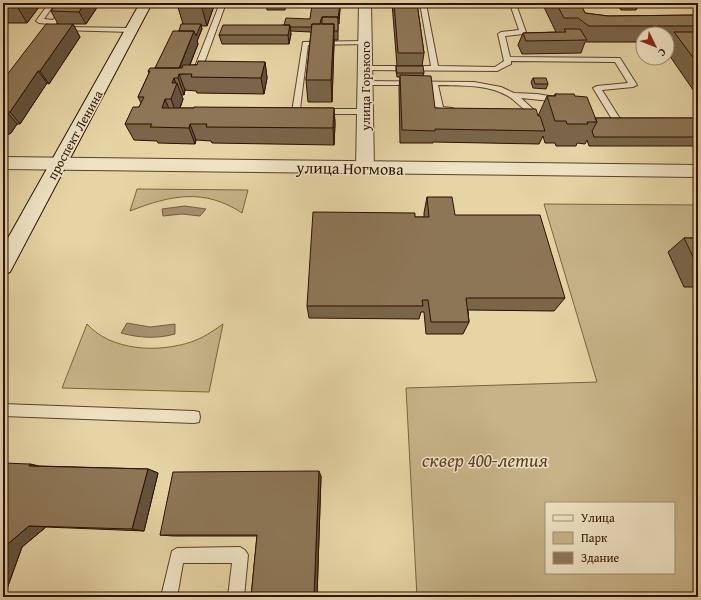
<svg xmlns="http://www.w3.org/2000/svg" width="701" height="600" viewBox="0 0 701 600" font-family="'Gentium Book Plus',serif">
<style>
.green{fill:#c6b388;stroke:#7a6244;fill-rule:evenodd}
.water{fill:#a6916d;stroke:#765d42}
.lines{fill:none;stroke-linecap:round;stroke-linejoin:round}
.service-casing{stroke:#5b412a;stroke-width:2}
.minor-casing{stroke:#5b412a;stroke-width:2}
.tertiary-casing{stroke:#5b412a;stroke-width:2}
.secondary-casing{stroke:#2d1001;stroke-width:2}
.service{fill:#eee3c4;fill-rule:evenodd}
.minor{fill:#eee3c4;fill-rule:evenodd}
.tertiary{fill:#eee3c4;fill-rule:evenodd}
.secondary{fill:#eee3c4;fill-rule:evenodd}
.wall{fill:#79654a;stroke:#2d1001}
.shaded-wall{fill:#63533c;stroke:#2d1001}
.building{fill:#8d7656;stroke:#2d1001}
.labels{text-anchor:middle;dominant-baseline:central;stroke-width:3;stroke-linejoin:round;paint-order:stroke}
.far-street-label{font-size:13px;fill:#2d1001;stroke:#eee3c4}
.street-label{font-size:16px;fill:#2d1001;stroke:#eee3c4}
.near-park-label{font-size:19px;font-style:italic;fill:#5b412a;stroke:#eee3c4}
</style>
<rect width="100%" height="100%" fill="#e5d4a4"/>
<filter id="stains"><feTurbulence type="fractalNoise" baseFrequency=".005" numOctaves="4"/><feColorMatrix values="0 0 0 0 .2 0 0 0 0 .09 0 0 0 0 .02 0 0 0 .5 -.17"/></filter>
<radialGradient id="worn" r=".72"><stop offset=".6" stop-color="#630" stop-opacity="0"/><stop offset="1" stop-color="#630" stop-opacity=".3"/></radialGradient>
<path class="green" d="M 137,189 L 248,190 L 242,213 C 204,188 171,195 130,211 Z
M 544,204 L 698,205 L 698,597 L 417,597 L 406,388 L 597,382 ZM 546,503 L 674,503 L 674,573 L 546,573 Z
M 87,324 C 111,351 158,353 191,342 C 203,338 213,331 223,324 L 209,392 L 62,388 Z"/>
<path class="water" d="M 185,206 L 206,209 L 200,216 L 182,214 L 163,216 L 162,209 Z
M 127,323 L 150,327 L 175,324 L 175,334 C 156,339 140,338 121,333 Z"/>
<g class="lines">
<g class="service-casing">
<path id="service" d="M 49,3 L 55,3 L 44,19 L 53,20 L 65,3 L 71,3 L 47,36 L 45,37 L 42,35 L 50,24 L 39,23 L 36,21 Z
M 220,3 L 226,3 L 202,69 L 198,71 L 195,71 L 194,69 Z
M 418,3 L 424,3 L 427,9 L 438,66 L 495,67 L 504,61 L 498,34 L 501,32 L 519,30 L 511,7 L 514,5 L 517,7 L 526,32 L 523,34 L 505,36 L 510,57 L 620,58 L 637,85 L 633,87 L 602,90 L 622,122 L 618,125 L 604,123 L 604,119 L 612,119 L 593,88 L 597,86 L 628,83 L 615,62 L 511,61 L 511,64 L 497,71 L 362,70 L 362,66 L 431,66 L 421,9 Z
M 62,27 L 132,28 L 135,30 L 132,32 L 60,30 L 60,28 Z
M 365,41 L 367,42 L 367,44 L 308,45 L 300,109 L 365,109 L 369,112 L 368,114 L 293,114 L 292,112 L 303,42 Z
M 362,81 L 474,82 L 501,87 L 514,93 L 537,94 L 561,98 L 565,100 L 561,102 L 521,98 L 535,111 L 531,113 C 523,111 515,99 506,95 C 486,84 461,86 438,85 L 443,107 L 452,108 L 456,110 C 451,114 439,113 435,109 L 431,85 L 365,85 L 361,83 Z
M 3,404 L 194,411 L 199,412 L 200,417 L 199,422 L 194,423 L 3,416 Z
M 240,547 L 245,550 L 248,555 L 244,597 L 228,597 L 232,563 L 183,563 L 177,597 L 161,597 L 172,551 L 177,548 Z"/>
</g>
<g class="minor-casing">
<path id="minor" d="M 359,3 L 371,3 L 374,168 L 371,172 L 365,174 L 359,172 L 356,168 Z"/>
</g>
<g class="tertiary-casing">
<path id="tertiary" d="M 3,157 L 698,165 L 698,177 L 3,169 Z"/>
</g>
<g class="secondary-casing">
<path id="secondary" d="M 140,3 L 152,3 L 10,272 L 3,275 L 3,247 Z"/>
</g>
<use href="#service" class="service"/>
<use href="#minor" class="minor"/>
<use href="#tertiary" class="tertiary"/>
<use href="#secondary" class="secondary"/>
</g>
<path class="wall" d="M 3,3 L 42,3 L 27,23 L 7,23 L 8,24 L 3,30 Z
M 57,3 L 100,3 L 86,24 L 73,24 L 80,37 L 49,84 L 47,83 L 20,124 L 17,124 L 11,133 L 3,137 L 3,80 L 58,24 L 51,11 Z
M 215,3 L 207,26 L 201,26 L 202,29 L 197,41 L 198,44 L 190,65 L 265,62 L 267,78 L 264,94 L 197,93 L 196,91 L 185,90 L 184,95 L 181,95 L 183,99 L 180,108 L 334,108 L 335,124 L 334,145 L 212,143 L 211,141 L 196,140 L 195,144 L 158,143 L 157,141 L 134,140 L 125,124 L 139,107 L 141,103 L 138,97 L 149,73 L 148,71 L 155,68 L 183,24 L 177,4 Z
M 266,3 L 286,3 L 285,10 L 267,10 Z
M 392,3 L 417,3 L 424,53 L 422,66 L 397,66 Z
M 542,3 L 611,3 L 609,7 L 582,7 L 585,13 L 608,16 L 698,15 L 698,97 L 667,52 L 667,44 L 668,42 L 667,42 L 667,34 L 643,34 L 643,42 L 585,42 L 581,53 L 522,54 L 518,45 L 523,33 L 556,32 Z
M 616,3 L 640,3 L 636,10 L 621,10 Z
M 340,9 L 338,24 L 338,40 L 334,40 L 332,102 L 308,102 L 306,80 L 311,32 L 290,31 L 291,34 L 289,44 L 222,44 L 219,35 L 284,25 L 310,19 Z
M 396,66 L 424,73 L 423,76 L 435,108 L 538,116 L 547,96 L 554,96 L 555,94 L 575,96 L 595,118 L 698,118 L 698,146 L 589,146 L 587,140 L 585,144 L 577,143 L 576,146 L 556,146 L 555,143 L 545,143 L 543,136 L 539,144 L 433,142 L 433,143 L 400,143 L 399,88 L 400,77 L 397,77 L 396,71 Z
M 533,78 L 548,84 L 546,89 L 533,88 L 531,82 Z
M 427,197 L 455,215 L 565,298 L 554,311 L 468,310 L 469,322 L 463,334 L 426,334 L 424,312 L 421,312 L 419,319 L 309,318 L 307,306 L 415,217 L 424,217 L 424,213 Z
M 698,233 L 698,287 L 684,287 L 668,252 L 684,238 L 693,238 Z
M 30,464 L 39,466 L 148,469 L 158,473 L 144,531 L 46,527 L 22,547 L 4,597 L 3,597 Z
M 321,476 L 317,597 L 251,597 L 257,536 L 173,536 L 160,535 Z"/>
<path class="shaded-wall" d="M 15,3 L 42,3 L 27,23 Z
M 85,3 L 100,3 L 86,24 L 79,12 Z
M 201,3 L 215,3 L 207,26 L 201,5 Z
M 340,4 L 340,9 L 339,24 L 338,19 Z
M 3,17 L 8,24 L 3,30 Z
M 73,24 L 80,37 L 49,84 L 40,71 Z
M 201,24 L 202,29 L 197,41 L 198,44 L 186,74 L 179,74 L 185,90 L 184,95 L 178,78 L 178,72 L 194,31 Z
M 334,24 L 334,45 L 332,102 L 331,80 Z
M 290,25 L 291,34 L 289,44 L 288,35 Z
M 265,62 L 267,78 L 264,94 L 261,78 Z
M 38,71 L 47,83 L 20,124 L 10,112 Z
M 174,78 L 176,84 L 177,83 L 183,99 L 177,116 L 171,99 L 172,83 Z
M 165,99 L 172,116 L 162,108 Z
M 334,108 L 335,124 L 334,145 L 333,128 Z
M 7,112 L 17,124 L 11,133 L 3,137 L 3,117 Z
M 190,124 L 196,140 L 195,144 L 189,128 Z
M 30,464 L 45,468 L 29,466 Z
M 148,469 L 158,473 L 144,531 L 132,529 Z
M 319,471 L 321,476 L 317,597 L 314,597 Z
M 29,526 L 46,527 L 22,547 L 4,597 L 3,597 L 3,549 L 4,547 Z"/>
<path class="building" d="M 57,3 L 85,3 L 79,12 L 51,11 Z
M 178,3 L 201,3 L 201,5 L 177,4 Z
M 394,3 L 417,3 L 424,53 L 398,53 Z
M 556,3 L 580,3 L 585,13 L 608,16 L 698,15 L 698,26 L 589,26 L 578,18 L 564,18 Z
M 312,4 L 340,4 L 338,19 L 338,17 L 322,17 L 322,19 L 321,19 L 320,24 L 312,24 L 311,27 L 290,27 L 290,25 L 284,25 L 286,18 L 310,19 Z
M 322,17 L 338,17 L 338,31 L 334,31 L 334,24 L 322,24 Z
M 46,24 L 73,24 L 40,71 L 38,71 L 10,112 L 7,112 L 3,117 L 3,80 Z
M 181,24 L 201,24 L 196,36 L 194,31 L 179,31 Z
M 312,24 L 334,24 L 331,80 L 306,80 Z
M 223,25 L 290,25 L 288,35 L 219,35 Z
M 564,29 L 580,29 L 587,40 L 526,41 L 523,33 L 566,32 Z
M 173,31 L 194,31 L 179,68 L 155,68 Z
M 674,32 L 698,32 L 698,64 Z
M 198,61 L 265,62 L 261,78 L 191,77 L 192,74 L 179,74 L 178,78 L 174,78 L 172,83 L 177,83 L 171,99 L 165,99 L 162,108 L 194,108 L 194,107 L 334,108 L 333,128 L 206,127 L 207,124 L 190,124 L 189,128 L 150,127 L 152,124 L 125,124 L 133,107 L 139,107 L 144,97 L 138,97 L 150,71 L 148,71 L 150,68 L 182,68 L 183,65 L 197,65 Z
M 396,66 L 423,66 L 424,73 L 397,73 Z
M 400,75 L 431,76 L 435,108 L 536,109 L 538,116 L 540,116 L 545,131 L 435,129 L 435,131 L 402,130 Z
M 533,78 L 546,78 L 548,84 L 535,84 Z
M 555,94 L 574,94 L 575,96 L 587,97 L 597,122 L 587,122 L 588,124 L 567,124 L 566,121 L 555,121 L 547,96 L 556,96 Z
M 595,118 L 698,118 L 698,137 L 594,137 L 592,131 L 597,122 Z
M 427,197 L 452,197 L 455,215 L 540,215 L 565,298 L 466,298 L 469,322 L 431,322 L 428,300 L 422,300 L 423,306 L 307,306 L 313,212 L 415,213 L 415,217 L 429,217 Z
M 684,238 L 698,238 L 698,267 Z
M 3,463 L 30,464 L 29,466 L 148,469 L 132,529 L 29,526 L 4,547 L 3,549 Z
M 319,471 L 314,597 L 251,597 L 257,535 L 160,535 L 173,472 Z"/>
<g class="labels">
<g class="far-street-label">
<text transform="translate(365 86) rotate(-90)">улица Горького</text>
<text transform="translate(75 135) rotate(-61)">проспект Ленина</text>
</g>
<g class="street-label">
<text transform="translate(350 168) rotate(1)">улица Ногмова</text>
</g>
<g class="near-park-label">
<text x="485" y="460">сквер 400-летия</text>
</g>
</g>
<rect width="701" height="600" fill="none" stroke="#e5d4a4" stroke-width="16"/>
<rect x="4" y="4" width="693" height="592" fill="none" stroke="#2d1001" stroke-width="2"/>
<rect x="8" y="8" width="685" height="584" fill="none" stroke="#2d1001"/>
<rect x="545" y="502" width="130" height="72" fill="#eee3c4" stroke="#a18f76"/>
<rect x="553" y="515" width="20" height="6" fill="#eee3c4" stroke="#a18f76"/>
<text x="581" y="522" font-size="12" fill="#2d1001">Улица</text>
<rect x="553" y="532" width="20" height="12" fill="#c6b388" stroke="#a18f76"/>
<text x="581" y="542" font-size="12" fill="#2d1001">Парк</text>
<rect x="553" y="552" width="20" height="12" fill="#8d7656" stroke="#a18f76"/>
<text x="581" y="562" font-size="12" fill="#2d1001">Здание</text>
<g transform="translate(655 46) rotate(133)"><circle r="19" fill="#eee3c4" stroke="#a18f76"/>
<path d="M0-3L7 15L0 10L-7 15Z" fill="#8f2418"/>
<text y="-6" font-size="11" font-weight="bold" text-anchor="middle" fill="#2d1001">С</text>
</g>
<rect width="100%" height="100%" filter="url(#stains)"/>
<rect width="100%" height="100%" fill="url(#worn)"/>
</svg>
